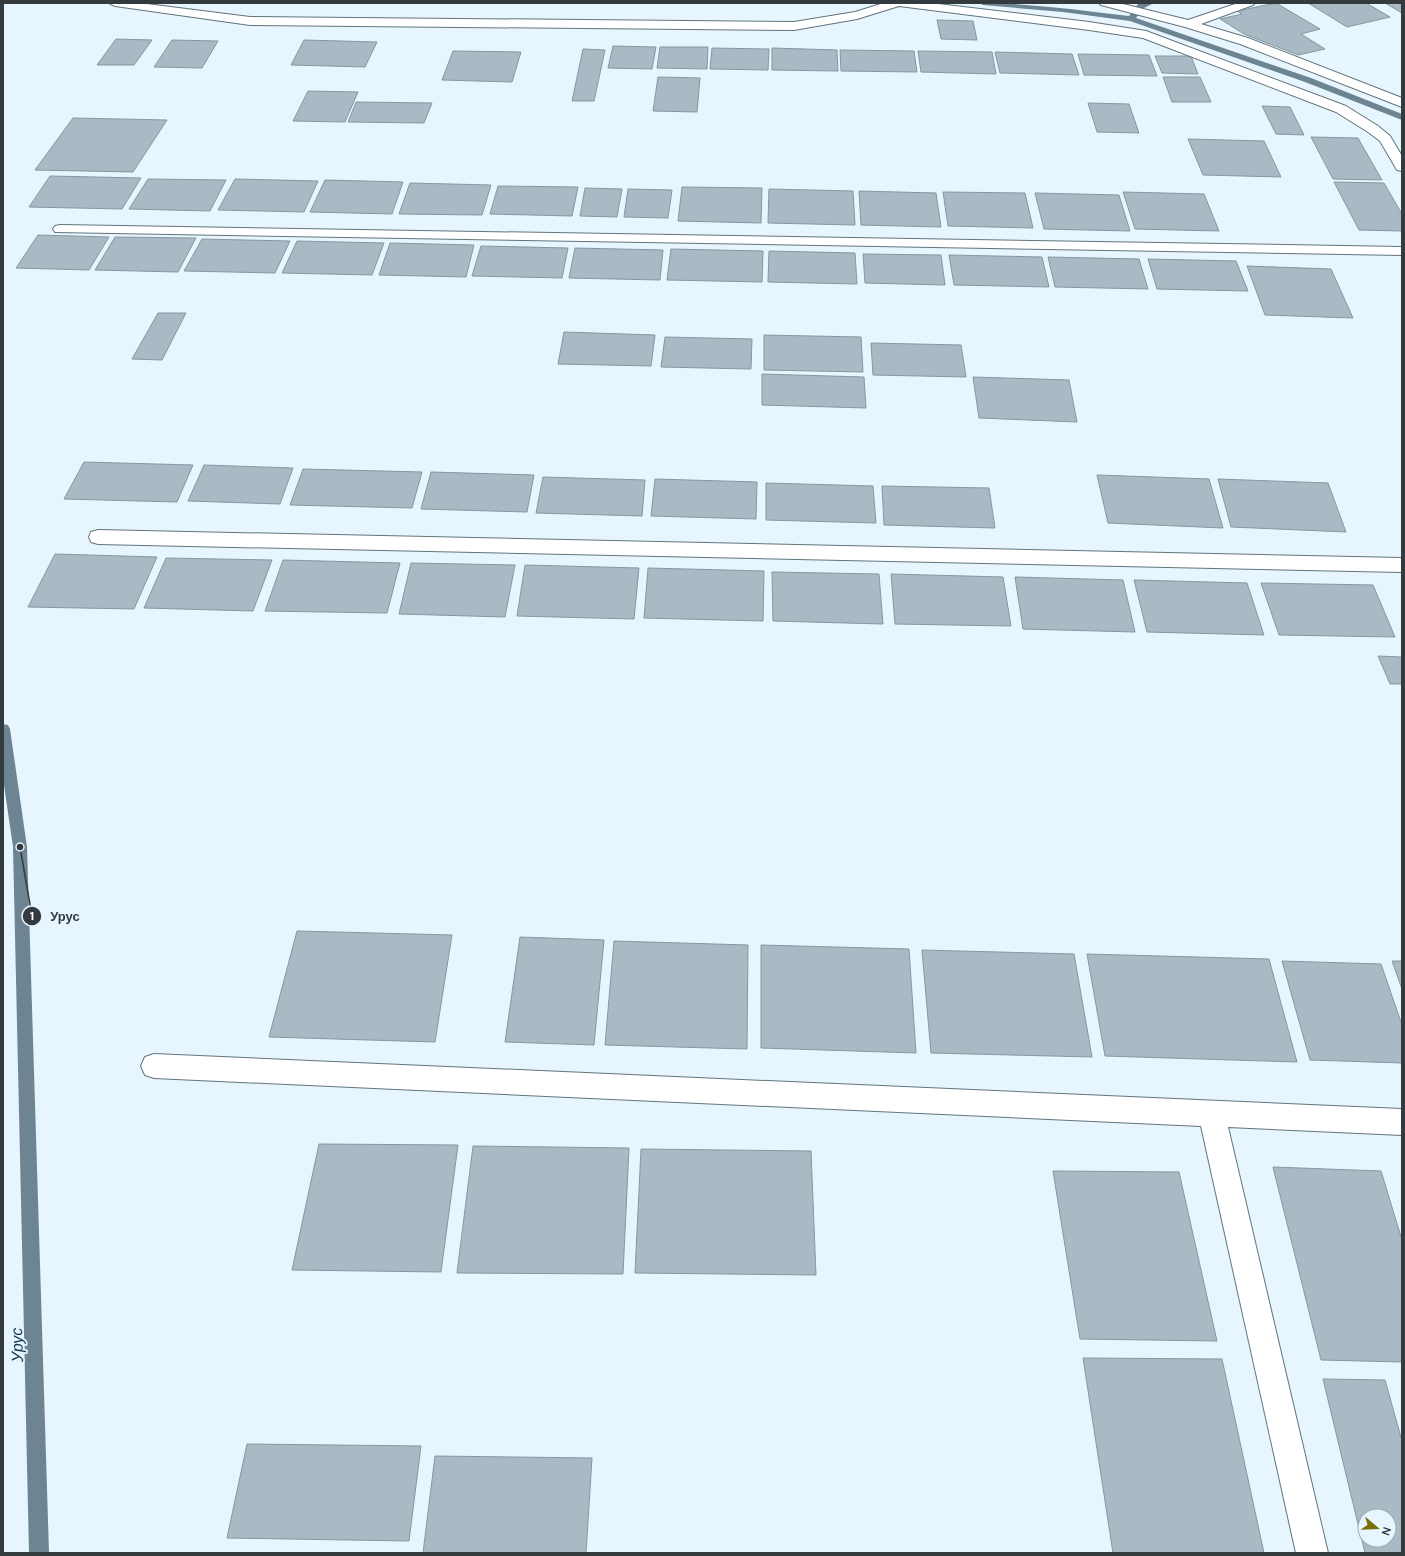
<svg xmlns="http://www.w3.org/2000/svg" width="1405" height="1556" viewBox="0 0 1405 1556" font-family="'DM Sans',sans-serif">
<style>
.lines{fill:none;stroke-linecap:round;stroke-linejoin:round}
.stream{fill:#6d8492;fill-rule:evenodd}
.building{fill:#a9bac5;stroke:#8697a1;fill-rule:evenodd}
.minor-casing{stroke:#63747d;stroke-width:2}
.minor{fill:#fff;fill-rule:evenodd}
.labels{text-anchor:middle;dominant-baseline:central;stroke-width:3.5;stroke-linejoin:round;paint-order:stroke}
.near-water-label{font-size:16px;font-style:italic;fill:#0e394e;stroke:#e6f5fe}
.leader{fill:none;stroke:#343b3f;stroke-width:1.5}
.callout-dot{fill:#343b3f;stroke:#e6f5fe;stroke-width:1.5}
.mark-label{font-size:12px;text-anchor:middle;font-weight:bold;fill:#fff}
.callout-label{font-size:13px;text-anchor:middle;font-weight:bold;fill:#343b3f;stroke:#e6f5fe;stroke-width:3.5;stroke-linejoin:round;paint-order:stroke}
</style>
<rect width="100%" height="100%" fill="#e6f5fe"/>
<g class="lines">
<path class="stream" d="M 979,3 C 1030,3 1079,10 1129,16 L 1138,4 L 1154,3 L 1144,8 L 1136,18 L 1311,78 L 1402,114 L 1402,120 L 1305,82 L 1130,21 L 1063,12 L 983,5 Z
M 3,724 L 8,725 L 10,729 L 27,847 L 49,1553 L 29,1553 L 13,847 L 3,778 Z"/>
</g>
<path class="building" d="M 1276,3 L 1320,29 L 1301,34 L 1325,49 L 1298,55 L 1244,34 L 1220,19 L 1242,14 L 1237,11 Z
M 1308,3 L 1366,3 L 1390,17 L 1347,27 Z
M 1385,3 L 1402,3 L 1402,13 Z
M 937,20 L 973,21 L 977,40 L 941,39 Z
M 116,39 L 152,40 L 134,65 L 97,65 Z
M 172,40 L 218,41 L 202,68 L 154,67 Z
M 304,40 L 377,42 L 365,67 L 291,65 Z
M 613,46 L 656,47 L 652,69 L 608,68 Z
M 660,47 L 708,47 L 707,69 L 657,68 Z
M 712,48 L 769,49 L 768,70 L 710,69 Z
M 772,48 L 837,50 L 838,71 L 772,70 Z
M 583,49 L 605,50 L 594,101 L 572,101 Z
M 840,50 L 914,51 L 917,72 L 841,71 Z
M 453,51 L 521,52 L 512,82 L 442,80 Z
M 918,51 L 992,52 L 996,74 L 921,72 Z
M 995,52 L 1072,54 L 1079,75 L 1000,73 Z
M 1078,54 L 1149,55 L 1157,76 L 1084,75 Z
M 1155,56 L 1191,56 L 1198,74 L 1162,73 Z
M 658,77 L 700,78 L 697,112 L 653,111 Z
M 1163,77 L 1200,77 L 1211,102 L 1172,102 Z
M 308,91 L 358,92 L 345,122 L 293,121 Z
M 356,102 L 432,103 L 424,123 L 348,122 Z
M 1088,103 L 1129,104 L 1139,133 L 1097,132 Z
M 1262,106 L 1290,107 L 1304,135 L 1276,134 Z
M 73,118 L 167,120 L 133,172 L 35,170 Z
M 1311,137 L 1358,138 L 1382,180 L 1333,179 Z
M 1188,139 L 1264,141 L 1281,177 L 1203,175 Z
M 50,176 L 141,178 L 122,209 L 29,207 Z
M 148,179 L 226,180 L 210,211 L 129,209 Z
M 235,179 L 318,181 L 304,212 L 218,210 Z
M 325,180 L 403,182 L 392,214 L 310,212 Z
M 1334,182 L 1384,183 L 1402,214 L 1402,231 L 1359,230 Z
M 410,183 L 491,185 L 482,215 L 399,214 Z
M 498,186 L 578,187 L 572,216 L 490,214 Z
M 682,187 L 762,188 L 761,223 L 678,221 Z
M 585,188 L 622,189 L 617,217 L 580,216 Z
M 628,189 L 672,190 L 668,218 L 624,217 Z
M 769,189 L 853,191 L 855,225 L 768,223 Z
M 859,191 L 936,193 L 941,227 L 861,225 Z
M 943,192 L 1025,193 L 1033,228 L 948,226 Z
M 1123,192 L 1204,194 L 1219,231 L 1135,229 Z
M 1035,193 L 1119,195 L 1130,231 L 1044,229 Z
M 38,235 L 109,237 L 89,270 L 16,268 Z
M 115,237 L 196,238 L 178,272 L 95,270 Z
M 202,239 L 290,241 L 275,273 L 184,271 Z
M 297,241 L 384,243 L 372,275 L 282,273 Z
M 390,243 L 474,245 L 466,277 L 379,275 Z
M 481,246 L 568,248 L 562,278 L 472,276 Z
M 575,248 L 663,250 L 660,280 L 569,278 Z
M 671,249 L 763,251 L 762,282 L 667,280 Z
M 769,251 L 855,253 L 857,284 L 768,282 Z
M 863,254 L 941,255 L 945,285 L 865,283 Z
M 949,255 L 1042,257 L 1049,287 L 954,285 Z
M 1048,257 L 1139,259 L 1148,289 L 1055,287 Z
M 1148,259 L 1236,261 L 1248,291 L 1157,289 Z
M 1247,266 L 1331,269 L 1353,318 L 1265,315 Z
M 158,313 L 186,313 L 162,360 L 132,359 Z
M 564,332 L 655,335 L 651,366 L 558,364 Z
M 764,335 L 861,337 L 863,372 L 764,370 Z
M 665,337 L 752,339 L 751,369 L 661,367 Z
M 871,343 L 961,345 L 966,377 L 873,375 Z
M 762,374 L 864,377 L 866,408 L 762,405 Z
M 973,377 L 1069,380 L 1077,422 L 979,418 Z
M 84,462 L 193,465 L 177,502 L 64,499 Z
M 204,465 L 293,468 L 280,504 L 188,501 Z
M 303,469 L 422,472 L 412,508 L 290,505 Z
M 431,472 L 534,475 L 527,512 L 421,509 Z
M 1097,475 L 1209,479 L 1223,528 L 1108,523 Z
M 543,477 L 645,480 L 642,516 L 536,513 Z
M 655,479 L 757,482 L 756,519 L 651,516 Z
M 1218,479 L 1328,483 L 1346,532 L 1231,527 Z
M 766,483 L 873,486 L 876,523 L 766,520 Z
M 882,486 L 989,488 L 995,528 L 884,525 Z
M 55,554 L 157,557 L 134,609 L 28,607 Z
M 166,558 L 272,560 L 253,611 L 144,608 Z
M 283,560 L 400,563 L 387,613 L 265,611 Z
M 411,563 L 515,565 L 505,617 L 399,614 Z
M 525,565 L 639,568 L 634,619 L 517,616 Z
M 648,568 L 764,571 L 763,621 L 644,618 Z
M 772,572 L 879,574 L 883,624 L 773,621 Z
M 891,574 L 1003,577 L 1011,626 L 895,624 Z
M 1015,577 L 1123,580 L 1135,632 L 1023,629 Z
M 1134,580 L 1247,583 L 1264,635 L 1147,632 Z
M 1261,583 L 1373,585 L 1395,637 L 1279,635 Z
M 1378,656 L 1402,657 L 1402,684 L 1390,684 Z
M 297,931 L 452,935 L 435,1042 L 269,1037 Z
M 520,937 L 604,940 L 594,1045 L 505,1042 Z
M 614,941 L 748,945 L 747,1049 L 605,1045 Z
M 761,945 L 909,949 L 916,1053 L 761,1048 Z
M 922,950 L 1074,954 L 1092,1057 L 931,1053 Z
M 1087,954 L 1269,959 L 1297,1062 L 1105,1056 Z
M 1282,961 L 1381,964 L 1402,1025 L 1402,1063 L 1310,1060 Z
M 1392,961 L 1402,961 L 1402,989 Z
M 319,1144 L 458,1145 L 441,1272 L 292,1270 Z
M 473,1146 L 629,1148 L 623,1274 L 457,1273 Z
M 641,1149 L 811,1151 L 816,1275 L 635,1273 Z
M 1273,1167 L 1381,1171 L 1402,1240 L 1402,1362 L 1321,1360 Z
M 1053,1171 L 1179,1172 L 1217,1341 L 1080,1339 Z
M 1083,1358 L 1222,1359 L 1264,1553 L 1113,1553 Z
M 1323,1379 L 1385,1380 L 1402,1441 L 1402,1553 L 1365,1553 ZM 1365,1516 L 1389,1516 L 1389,1540 L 1365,1540 Z
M 247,1444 L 421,1446 L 409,1541 L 227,1538 Z
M 435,1456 L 592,1458 L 586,1553 L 423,1553 Z"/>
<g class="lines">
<g class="minor-casing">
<path id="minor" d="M 109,3 L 139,3 L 250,17 L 794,22 L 855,12 L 884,3 L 930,3 L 1089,22 L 1146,31 L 1346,106 L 1378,126 L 1390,136 L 1402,156 L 1402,171 L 1397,170 L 1380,141 L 1368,132 L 1336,112 L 1143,38 L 1089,30 L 899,6 L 857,19 L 794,30 L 250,25 L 115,6 Z
M 1099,3 L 1119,3 L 1188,20 L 1238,3 L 1255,3 L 1253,5 L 1201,24 L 1248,38 L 1402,98 L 1402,107 L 1240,44 L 1185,27 L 1101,5 Z
M 60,225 L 1402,247 L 1402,255 L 55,232 L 53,229 L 55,226 Z
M 98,530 L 1402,558 L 1402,572 L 98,544 L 91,542 L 89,537 L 91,532 Z
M 154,1054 L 1402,1109 L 1402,1135 L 1228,1127 L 1328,1553 L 1296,1553 L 1201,1126 L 154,1078 L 145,1075 L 141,1066 L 145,1057 Z"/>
</g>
<use href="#minor" class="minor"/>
</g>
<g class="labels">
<g class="near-water-label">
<text transform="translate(17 1345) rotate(-92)">Урус</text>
</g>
</g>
<path class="leader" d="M20 847L32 916"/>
<g class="callout-dot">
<circle cx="20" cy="847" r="4"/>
<circle cx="32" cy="916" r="10"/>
</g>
<g class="mark-label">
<text x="32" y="920">1</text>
</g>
<g class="callout-label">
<text x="65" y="921">Урус</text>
</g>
<rect width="1405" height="1556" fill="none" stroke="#343b3f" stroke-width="8"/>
<g transform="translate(1377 1528) rotate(109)"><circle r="19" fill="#e6f5fe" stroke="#9fabb2"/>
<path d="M0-3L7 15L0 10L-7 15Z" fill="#7d6d08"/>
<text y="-6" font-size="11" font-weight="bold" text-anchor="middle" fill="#343b3f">N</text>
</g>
</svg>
